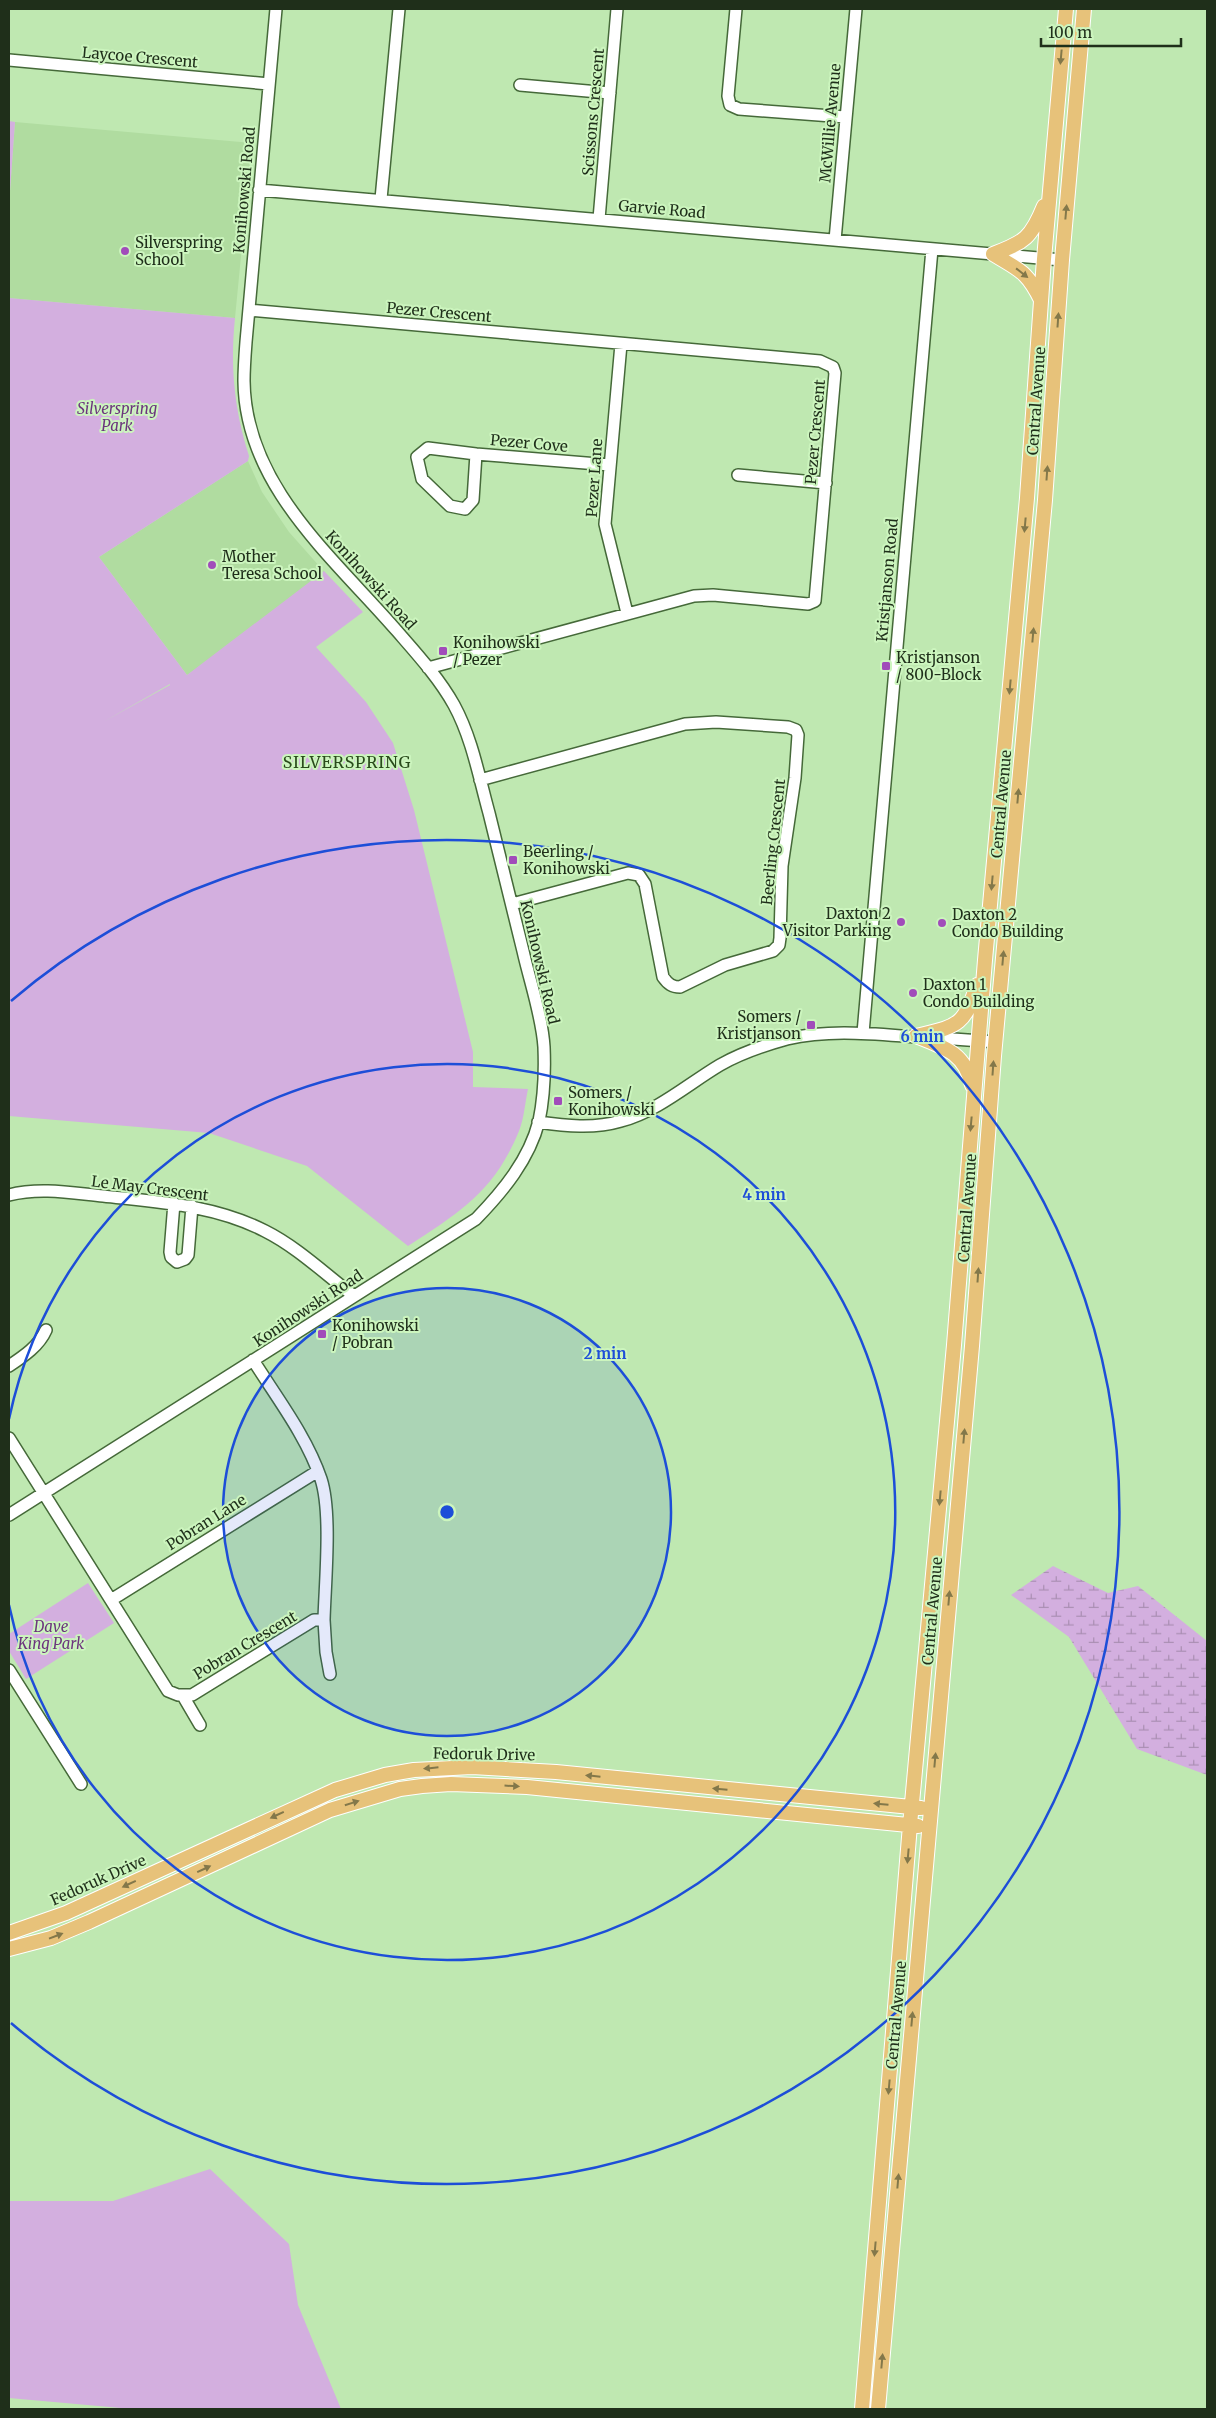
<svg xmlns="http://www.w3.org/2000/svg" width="1216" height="2418" viewBox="0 0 1216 2418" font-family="Merriweather,serif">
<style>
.built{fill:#b0dca0}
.green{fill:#d3afdf;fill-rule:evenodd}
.wetland{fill:url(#wetland-marsh)}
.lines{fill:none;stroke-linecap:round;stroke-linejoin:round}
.minor-casing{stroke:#456939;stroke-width:14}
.major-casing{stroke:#fff;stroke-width:16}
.minor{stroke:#fff;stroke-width:11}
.major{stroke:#e7c27a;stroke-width:14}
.oneway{fill:#83784a}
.ring{fill:none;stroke:#1d4ed8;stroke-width:2.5}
.poi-dot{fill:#a14cba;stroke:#ccf5be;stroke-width:2}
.labels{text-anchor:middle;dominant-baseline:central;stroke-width:4;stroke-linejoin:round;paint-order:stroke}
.street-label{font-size:15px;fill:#1f2f1a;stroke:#ccf5be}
.poi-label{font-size:15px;fill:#1f2f1a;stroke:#ccf5be;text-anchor:start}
.park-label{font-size:15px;font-style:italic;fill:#6c357d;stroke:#ccf5be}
.neighbourhood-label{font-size:16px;letter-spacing:1px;fill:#294b1b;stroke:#ccf5be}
.centre{fill:#1d4ed8;stroke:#ccf5be;stroke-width:2.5}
.ring-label{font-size:15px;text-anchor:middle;font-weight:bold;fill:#1d4ed8;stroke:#ccf5be;stroke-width:4;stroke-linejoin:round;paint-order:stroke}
</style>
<defs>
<pattern id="wetland-marsh" width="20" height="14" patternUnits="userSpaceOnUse" patternTransform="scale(1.25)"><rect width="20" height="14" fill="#d3afdf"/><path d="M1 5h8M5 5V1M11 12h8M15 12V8" fill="none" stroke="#ab8fb4"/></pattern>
</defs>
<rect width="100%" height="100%" fill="#bfe8b1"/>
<path class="built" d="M 15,122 L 252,143 L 235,318 L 9,298 L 9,205 Z
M 248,461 L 262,492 L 289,532 L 329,577 L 187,675 L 99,557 Z"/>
<path class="green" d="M 9,121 L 15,122 L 9,205 Z
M 9,298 L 235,318 C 230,366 234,409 249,456 L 248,461 L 99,557 L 187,675 L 324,571 L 363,612 L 316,647 L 366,702 L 393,743 L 414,810 L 473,1052 L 473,1087 L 528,1089 C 525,1103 524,1119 519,1131 C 494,1192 460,1212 408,1246 L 307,1166 L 209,1133 L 9,1116 ZM 170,684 L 170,685 L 103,722 Z
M 88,1583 L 114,1623 L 26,1679 L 9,1651 L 9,1634 Z
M 210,2169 L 289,2244 L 298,2305 L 341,2409 L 132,2409 L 9,2398 L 9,2201 L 113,2201 Z"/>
<path class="wetland" d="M 1053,1566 L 1108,1593 L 1138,1586 L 1207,1641 L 1207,1775 L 1137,1749 L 1069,1637 L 1011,1595 Z"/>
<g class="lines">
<g class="minor-casing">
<path id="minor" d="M 736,9 L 728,96 L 730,105 L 739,109 L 845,117
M 9,60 L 269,84
M 520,85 L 610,93
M 259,190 L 1062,260
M 381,199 L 399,9
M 599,219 L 617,9
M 835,240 L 856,9
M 249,310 L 820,361 L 833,367 L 835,373 L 815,601 L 808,604 L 713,595 L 694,596 L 428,668
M 621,344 L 605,524 L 627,613
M 428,448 L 476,454 L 473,500 L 465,509 L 450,506 L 422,479 L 417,457 Z
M 476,454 L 610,465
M 738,475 L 826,483
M 480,780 L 685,724 L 716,722 L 788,727 L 796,730 L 798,735 L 795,778 L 782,866 L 780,938 L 779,945 L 773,951 L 725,965 L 680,987 C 672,987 668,984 663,977 L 645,884 L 639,875 L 628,873 L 512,904
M 863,1033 L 932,249
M 538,1122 C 566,1126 594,1129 621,1121 C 658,1111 688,1084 720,1065 C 741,1053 765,1045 787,1039 C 830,1029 873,1034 916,1037 C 943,1038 969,1040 996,1042
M 9,1195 C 40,1187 72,1193 103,1196 C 158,1202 215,1205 265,1231 C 297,1247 325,1274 354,1296
M 174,1203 L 170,1252 L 171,1257 L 177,1262 L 185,1259 L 188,1255 L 192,1206
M 9,1366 C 24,1356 39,1346 46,1330
M 9,1438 L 168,1691 L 178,1695 L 192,1695 L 314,1620 L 324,1620 C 325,1582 332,1513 321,1479 C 307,1437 277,1398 253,1360
M 9,1515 L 476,1219 C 503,1191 529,1160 539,1121 C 544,1097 545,1071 544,1047 C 542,1016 530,982 523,951 C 512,905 500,859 489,813 C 479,777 472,738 454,705 C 439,678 417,654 397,631 C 334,558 245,486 244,381 C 244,368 245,355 246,342 L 276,9
M 111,1600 L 318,1471
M 324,1620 L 326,1652 L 330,1674
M 9,1670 L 81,1784
M 183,1696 L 200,1725"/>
</g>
<g class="major-casing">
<path id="major" d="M 993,254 C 1025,242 1031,238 1044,206
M 993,254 C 1019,270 1027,271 1041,300
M 916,1036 C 957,1026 964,1027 977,985
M 916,1036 C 944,1047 965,1053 972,1085
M 9,1933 L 66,1913 L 335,1790 L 385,1775 L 414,1770 L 472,1767 L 556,1772 L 921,1808
M 9,1949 L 51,1938 L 89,1922 L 330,1810 L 400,1789 L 422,1786 L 451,1784 L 527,1787 L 918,1826
M 862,2409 L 910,1825 L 954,1345 L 985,960 L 1027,498 L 1044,259 L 1066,9
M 878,2409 L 972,1346 L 994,1056 L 1045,500 L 1062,260 L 1084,9"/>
</g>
<use href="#minor" class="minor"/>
<use href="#major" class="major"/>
</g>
<defs><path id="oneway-solid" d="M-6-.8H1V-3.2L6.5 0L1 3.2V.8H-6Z" transform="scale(1.25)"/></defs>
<g class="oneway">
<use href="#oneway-solid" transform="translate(1061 57) rotate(95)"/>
<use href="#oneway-solid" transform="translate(1066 212) rotate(-85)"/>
<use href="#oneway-solid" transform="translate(1022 273) rotate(38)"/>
<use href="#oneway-solid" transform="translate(1058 320) rotate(-86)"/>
<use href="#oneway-solid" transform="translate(1047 473) rotate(-86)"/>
<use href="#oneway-solid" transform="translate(1025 525) rotate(95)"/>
<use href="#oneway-solid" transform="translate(1033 635) rotate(-85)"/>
<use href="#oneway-solid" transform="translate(1010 687) rotate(95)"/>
<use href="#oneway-solid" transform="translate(1018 796) rotate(-85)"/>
<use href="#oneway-solid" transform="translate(992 883) rotate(95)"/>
<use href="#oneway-solid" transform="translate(1003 958) rotate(-85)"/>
<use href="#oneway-solid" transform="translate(993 1068) rotate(-86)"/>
<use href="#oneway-solid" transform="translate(971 1124) rotate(95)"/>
<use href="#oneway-solid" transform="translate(978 1275) rotate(-86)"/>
<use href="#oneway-solid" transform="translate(964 1436) rotate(-85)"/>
<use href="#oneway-solid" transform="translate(940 1498) rotate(95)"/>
<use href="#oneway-solid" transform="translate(949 1598) rotate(-85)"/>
<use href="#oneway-solid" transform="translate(935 1760) rotate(-85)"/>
<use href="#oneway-solid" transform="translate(431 1768) rotate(174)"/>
<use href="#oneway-solid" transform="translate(593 1776) rotate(-174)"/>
<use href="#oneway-solid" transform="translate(512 1786) rotate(3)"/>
<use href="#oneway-solid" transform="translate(720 1789) rotate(-175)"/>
<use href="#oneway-solid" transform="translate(352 1803) rotate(-17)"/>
<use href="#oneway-solid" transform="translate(881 1804) rotate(-175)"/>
<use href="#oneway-solid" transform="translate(277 1815) rotate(155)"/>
<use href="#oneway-solid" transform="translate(908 1856) rotate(95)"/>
<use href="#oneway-solid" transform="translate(204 1869) rotate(-25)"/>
<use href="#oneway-solid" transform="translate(129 1884) rotate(155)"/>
<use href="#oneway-solid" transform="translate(56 1936) rotate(-21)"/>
<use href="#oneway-solid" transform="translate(912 2019) rotate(-85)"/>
<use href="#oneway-solid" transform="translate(889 2087) rotate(95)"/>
<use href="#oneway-solid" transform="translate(898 2181) rotate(-85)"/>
<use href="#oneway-solid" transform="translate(875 2249) rotate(95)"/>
<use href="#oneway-solid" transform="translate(882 2361) rotate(-85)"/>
</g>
<circle cx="447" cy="1512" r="224" fill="#1d4ed8" fill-opacity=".12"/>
<g class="ring">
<circle cx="447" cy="1512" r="224"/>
<path d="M9 1419A448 448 0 1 1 9 1605"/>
<path d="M11 1001A672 672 0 1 1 11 2023"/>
</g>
<g class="poi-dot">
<circle cx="125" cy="251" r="5"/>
<circle cx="212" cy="565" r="5"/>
<rect x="438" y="646" width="10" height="10" rx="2.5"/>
<rect x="881" y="661" width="10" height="10" rx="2.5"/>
<rect x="508" y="855" width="10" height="10" rx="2.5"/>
<circle cx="901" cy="922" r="5"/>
<circle cx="942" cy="923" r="5"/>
<circle cx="913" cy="993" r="5"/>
<rect x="806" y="1020" width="10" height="10" rx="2.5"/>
<rect x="553" y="1096" width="10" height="10" rx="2.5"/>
<rect x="317" y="1329" width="10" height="10" rx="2.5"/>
</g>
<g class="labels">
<g class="street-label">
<text transform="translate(140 57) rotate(5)">Laycoe Crescent</text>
<text transform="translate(593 112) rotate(-85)">Scissons Crescent</text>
<text transform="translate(830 123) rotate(-85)">McWillie Avenue</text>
<text transform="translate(244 190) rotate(-85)">Konihowski Road</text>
<text transform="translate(662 209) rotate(5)">Garvie Road</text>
<text transform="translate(439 312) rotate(5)">Pezer Crescent</text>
<text transform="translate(1036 401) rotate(-86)">Central Avenue</text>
<text transform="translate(815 432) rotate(-85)">Pezer Crescent</text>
<text transform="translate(529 443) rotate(5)">Pezer Cove</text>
<text transform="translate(594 478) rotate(-86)">Pezer Lane</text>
<text transform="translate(371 580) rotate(48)">Konihowski Road</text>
<text transform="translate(887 580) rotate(-85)">Kristjanson Road</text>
<text transform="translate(1001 804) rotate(-85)">Central Avenue</text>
<text transform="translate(773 842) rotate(-84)">Beerling Crescent</text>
<text transform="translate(540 962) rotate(77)">Konihowski Road</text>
<text transform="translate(150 1188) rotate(7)">Le May Crescent</text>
<text transform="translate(967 1208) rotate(-86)">Central Avenue</text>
<text transform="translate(308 1308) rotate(-33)">Konihowski Road</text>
<text transform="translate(206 1522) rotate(-32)">Pobran Lane</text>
<text transform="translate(932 1611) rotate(-85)">Central Avenue</text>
<text transform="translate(245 1645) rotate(-31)">Pobran Crescent</text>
<text transform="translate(484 1754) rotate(1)">Fedoruk Drive</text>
<text transform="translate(98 1880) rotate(-24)">Fedoruk Drive</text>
<text transform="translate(896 2015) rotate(-85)">Central Avenue</text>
</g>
<g class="poi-label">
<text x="135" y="242">Silverspring<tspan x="135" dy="17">School</tspan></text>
<text x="222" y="556">Mother<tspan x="222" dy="17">Teresa School</tspan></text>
<text x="453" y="642">Konihowski<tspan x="453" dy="17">/ Pezer</tspan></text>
<text x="896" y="657">Kristjanson<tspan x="896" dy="17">/ 800-Block</tspan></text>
<text x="523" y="851">Beerling /<tspan x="523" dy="17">Konihowski</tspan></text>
<text x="891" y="913" text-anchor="end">Daxton 2<tspan x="891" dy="17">Visitor Parking</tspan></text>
<text x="952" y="914">Daxton 2<tspan x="952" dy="17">Condo Building</tspan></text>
<text x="923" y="984">Daxton 1<tspan x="923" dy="17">Condo Building</tspan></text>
<text x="801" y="1016" text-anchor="end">Somers /<tspan x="801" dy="17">Kristjanson</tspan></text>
<text x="568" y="1092">Somers /<tspan x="568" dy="17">Konihowski</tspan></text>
<text x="332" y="1325">Konihowski<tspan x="332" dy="17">/ Pobran</tspan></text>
</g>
<g class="park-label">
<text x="117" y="408">Silverspring<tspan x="117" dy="17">Park</tspan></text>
<text x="51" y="1626">Dave<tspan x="51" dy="17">King Park</tspan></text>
</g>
<g class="neighbourhood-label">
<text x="347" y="762">SILVERSPRING</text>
</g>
</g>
<circle cx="447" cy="1512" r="8" class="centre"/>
<g class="ring-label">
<text x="922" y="1042">6 min</text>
<text x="764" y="1200">4 min</text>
<text x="605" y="1359">2 min</text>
</g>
<rect width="1216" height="2418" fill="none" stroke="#1f2f1a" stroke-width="20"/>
<path d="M1041 38v8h140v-8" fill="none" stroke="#1f2f1a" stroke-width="2.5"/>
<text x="1048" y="38" font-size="15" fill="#1f2f1a" stroke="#ccf5be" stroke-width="4" paint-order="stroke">100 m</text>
</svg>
